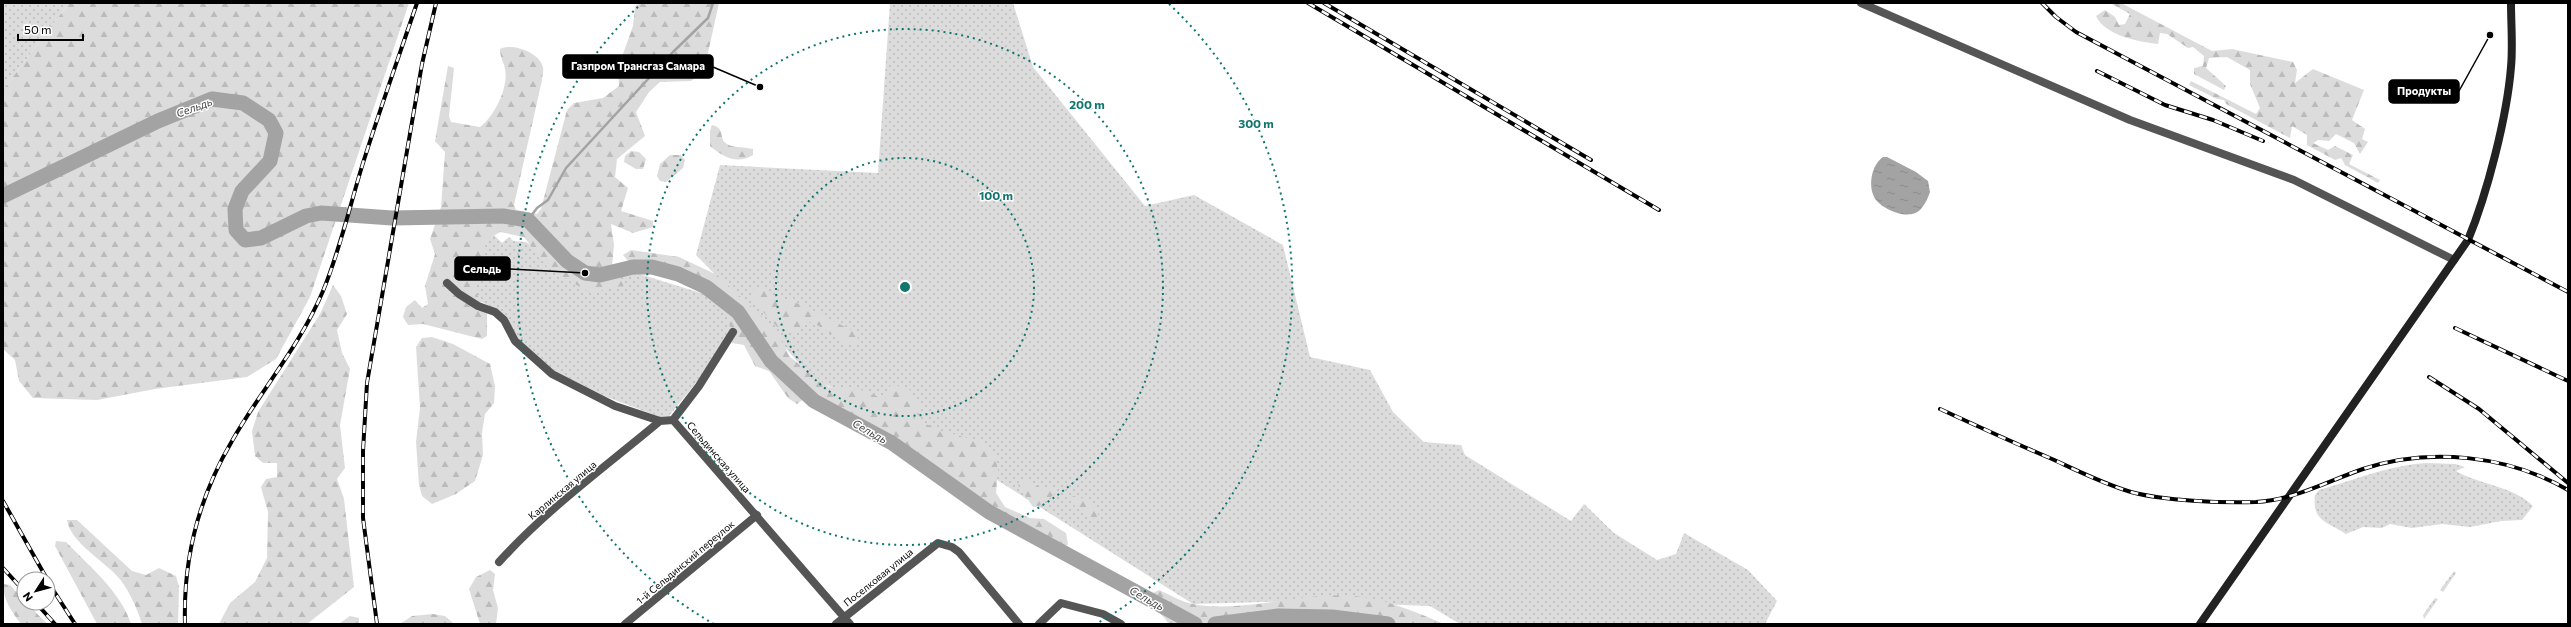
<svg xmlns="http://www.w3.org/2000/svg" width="2571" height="627" viewBox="0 0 2571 627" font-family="Commissioner,sans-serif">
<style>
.grass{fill:url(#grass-dots)}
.forest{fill:url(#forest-firs)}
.water{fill:url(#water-ripples)}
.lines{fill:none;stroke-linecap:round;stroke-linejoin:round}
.stream{stroke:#a3a3a3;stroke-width:2.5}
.river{stroke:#a3a3a3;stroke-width:15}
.minor{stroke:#555;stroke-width:8}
.secondary{stroke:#222;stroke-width:8}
.rail-casing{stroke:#000;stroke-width:4}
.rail{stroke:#fff;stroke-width:2.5;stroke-dasharray:8;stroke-linecap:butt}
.ring{fill:none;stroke:#0f766e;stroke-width:2;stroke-dasharray:2 4}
.labels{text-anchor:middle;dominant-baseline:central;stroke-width:3;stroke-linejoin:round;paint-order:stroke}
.street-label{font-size:10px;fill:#000;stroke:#fff}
.water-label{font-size:11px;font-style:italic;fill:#444;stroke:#fff}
.centre{fill:#0f766e;stroke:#fff;stroke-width:2}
.ring-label{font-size:12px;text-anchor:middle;font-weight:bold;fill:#0f766e;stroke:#fff;stroke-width:3;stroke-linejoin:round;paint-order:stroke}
.leader{fill:none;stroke:#000;stroke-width:1.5}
.callout-dot{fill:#000;stroke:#fff;stroke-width:1.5}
.callout{fill:#000;stroke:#000;stroke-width:1.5}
.callout-label{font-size:11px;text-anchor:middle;font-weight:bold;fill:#fff}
</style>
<defs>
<pattern id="grass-dots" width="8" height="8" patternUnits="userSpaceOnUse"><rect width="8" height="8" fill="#dcdcdc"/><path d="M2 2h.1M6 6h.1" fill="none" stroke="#bbb" stroke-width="1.8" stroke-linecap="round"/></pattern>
<pattern id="forest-firs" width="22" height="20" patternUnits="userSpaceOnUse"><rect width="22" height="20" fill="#dcdcdc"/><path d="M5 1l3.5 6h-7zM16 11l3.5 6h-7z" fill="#bbb"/></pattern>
<pattern id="water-ripples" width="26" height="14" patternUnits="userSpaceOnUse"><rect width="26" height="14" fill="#a3a3a3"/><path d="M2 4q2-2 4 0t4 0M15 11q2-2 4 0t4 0" fill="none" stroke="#8b8b8b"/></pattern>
</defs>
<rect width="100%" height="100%" fill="#fff"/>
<path class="grass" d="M 3,3 L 69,3 L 3,90 Z
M 890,3 L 1013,3 L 1033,67 L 1145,206 L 1194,195 L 1283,245 L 1310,357 L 1370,370 L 1393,412 L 1424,442 L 1461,445 L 1465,455 L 1571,521 L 1584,504 L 1614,533 L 1657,560 L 1676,554 L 1684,533 L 1748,570 L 1777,601 L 1765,624 L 1460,624 L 1430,606 L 1295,601 L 1193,604 L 907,423 L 812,378 L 766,326 L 696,255 L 720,165 L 878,173 Z
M 494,235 L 502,243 L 509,237 L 513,241 L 526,242 L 586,283 L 633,272 L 704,294 L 730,314 L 731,328 L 700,378 L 669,416 L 660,417 L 607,397 L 556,372 L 518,340 L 496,309 L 467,295 L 487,239 Z
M 2427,463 L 2455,464 L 2465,467 L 2456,471 C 2480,485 2513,486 2533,506 L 2522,520 L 2501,521 L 2470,527 L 2442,524 L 2412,528 L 2390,524 L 2382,528 L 2363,527 L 2346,534 C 2327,521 2312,522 2315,495 L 2319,490 C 2355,480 2389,465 2427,463 Z
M 2454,571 L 2456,573 L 2443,592 L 2440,590 Z
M 2435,598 L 2438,599 L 2424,619 L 2423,615 Z"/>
<path class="forest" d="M 69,3 L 409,3 L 310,297 L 276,359 L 247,377 L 155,389 L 97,400 L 33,398 L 19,381 L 15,360 L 3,349 L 3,90 Z
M 639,3 L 719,3 L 704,71 L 691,81 L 660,82 L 649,92 L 636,112 L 645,136 L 617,159 L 615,177 L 628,188 L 621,211 L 653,221 L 653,227 L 633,233 L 611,224 L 614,245 L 612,266 L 626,285 L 590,293 L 547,267 L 524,237 L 500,232 L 487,240 L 475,285 L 476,292 L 487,314 L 487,336 L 482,339 L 423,324 L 408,325 L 403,317 L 406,307 L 415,300 L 422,308 L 428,304 L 425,286 L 435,254 L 430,239 L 441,207 L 445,152 L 435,141 L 448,66 L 454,68 L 449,116 L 451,122 L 480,127 C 494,117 509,87 505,69 C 504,62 500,58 500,49 C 512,43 539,52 543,67 C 544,71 542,76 542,80 L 514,205 L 516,210 L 537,214 L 541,209 L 567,110 L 574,103 L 603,98 L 619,86 L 618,68 L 633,26 L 635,7 Z
M 2110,3 L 2121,3 L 2212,51 L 2232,49 L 2293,62 L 2297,70 L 2295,83 L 2313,69 L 2364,90 L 2352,120 L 2365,129 L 2362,139 L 2368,142 L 2360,154 L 2354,143 L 2336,134 L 2329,141 L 2318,140 L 2313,143 L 2328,150 L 2335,146 L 2353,155 L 2349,164 L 2380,180 L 2378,183 L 2345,165 L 2341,158 L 2335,160 L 2307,145 L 2307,135 L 2292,126 L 2290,138 L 2226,104 L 2224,100 L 2217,99 L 2189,85 L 2191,81 L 2256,114 L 2260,108 L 2250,84 L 2250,70 L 2227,57 L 2209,58 L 2206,68 L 2226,86 L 2224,90 L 2194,74 L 2194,68 L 2203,66 L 2204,56 L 2193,47 L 2188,48 L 2167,34 L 2160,33 L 2158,44 C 2139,42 2104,35 2096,16 L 2105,10 L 2115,17 L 2119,25 L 2125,24 L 2130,14 Z
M 712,125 C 726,128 718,139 727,144 C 733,148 746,147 753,149 L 753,155 C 737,165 723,157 710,146 L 710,131 Z
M 631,151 L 639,152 L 646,159 L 643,169 L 636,169 L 624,162 L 625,156 Z
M 670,155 L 681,155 L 685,160 L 683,168 L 666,182 L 660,181 L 657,176 L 660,164 Z
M 631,250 L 679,257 L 717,275 L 776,330 L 790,357 L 829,387 L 861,390 L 885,399 L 891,384 L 910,390 L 920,405 L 910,417 L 942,431 L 981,442 L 995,456 L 998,470 L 996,493 L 1005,507 L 1030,518 L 1044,519 L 1066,533 L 1068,545 L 1055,548 L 989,512 L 892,443 L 814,401 L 805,398 L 797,404 L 788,398 L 769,371 L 755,366 L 744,345 L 732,343 L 728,314 L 706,287 L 678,274 L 652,267 L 633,267 L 623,255 Z
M 333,285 L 341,296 L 347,314 L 337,330 L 342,353 L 350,369 L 340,425 L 345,468 L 337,479 L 344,499 L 354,587 L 307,624 L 219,624 L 230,603 L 255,582 L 267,558 L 268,512 L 261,487 L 266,479 L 277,477 L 277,463 L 263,463 L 255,456 L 252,431 L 258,412 L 320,314 Z
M 755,288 L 762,288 L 772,295 L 802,305 L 855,332 L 858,339 L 856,343 L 848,345 L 814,323 L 810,322 L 795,332 L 780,330 L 751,299 L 751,292 Z
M 432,337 L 453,344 L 490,364 L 495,386 L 494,403 L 485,414 L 482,433 L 483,455 L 475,481 L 456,494 L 432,504 L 422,496 L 419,485 L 416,442 L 420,408 L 416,347 L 422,338 Z
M 1028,479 L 1039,487 L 1054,488 L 1056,493 L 1039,506 L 1033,507 L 1018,485 L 1022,480 Z
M 1075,496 L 1084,499 L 1099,512 L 1096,519 C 1087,518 1084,510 1075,507 L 1071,497 Z
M 67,520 L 77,520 L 132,571 L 146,575 L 159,568 L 176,576 L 179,587 L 178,624 L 142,624 C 138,610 128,588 118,577 C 104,561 70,542 67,520 Z
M 56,541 L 66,542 C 89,566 121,592 131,624 L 97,624 L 55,546 Z
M 490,570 L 495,574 L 493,590 L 498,608 L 496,624 L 480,624 L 469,589 L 476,577 Z
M 3,584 L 10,585 L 24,600 L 24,603 L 27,603 L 47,624 L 21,624 C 12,612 3,600 3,584 Z
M 1159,590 C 1170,595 1182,602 1193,604 C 1246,614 1301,591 1354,596 C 1386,599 1416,612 1444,624 L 1348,624 L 1232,617 L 1213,624 L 1169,624 L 1162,615 L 1148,605 L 1153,593 Z
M 433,614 L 445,616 L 454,624 L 400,624 L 412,616 Z
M 350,616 L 359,618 L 359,624 L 339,624 Z"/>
<path class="water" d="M 1883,157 L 1887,157 L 1916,172 L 1928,181 L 1930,192 C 1928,198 1925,204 1921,209 C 1910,221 1885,211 1876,200 C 1867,188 1871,165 1883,157 Z"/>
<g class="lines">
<path class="stream" d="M 528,220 L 537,208 L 548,200 L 566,168 L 673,52 L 708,18 L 713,3"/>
<path class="river" d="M 3,196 L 158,121 L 212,99 L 243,103 L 269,120 L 276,133 L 270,161 L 242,191 L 235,209 L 236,230 L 245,240 L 261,238 L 306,216 L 321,213 L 392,218 L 503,216 L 528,220 L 567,261 L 585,273 L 600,275 L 633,267 L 652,267 L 678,274 L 706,287 L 738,312 L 771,361 L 814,401 L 892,443 L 989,512 L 1195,624
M 1215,624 L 1278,616 L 1332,617 L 1388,624"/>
<path class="minor" d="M 1861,3 L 2130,120 L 2294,180 L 2454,260
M 447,283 L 459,294 L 478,306 L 495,312 L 504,320 L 515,341 L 552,374 L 615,406 L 660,421 L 673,420 L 850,624
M 673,420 L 699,386 L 733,332
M 499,562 C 547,509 605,467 660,421
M 625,624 L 757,515
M 836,624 L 938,543 L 952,547 L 959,552 L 1019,624
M 1039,624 L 1061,603 L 1103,614 L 1121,624"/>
<path class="secondary" d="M 2200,624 L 2468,240 C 2487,194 2507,117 2511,67 C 2513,46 2511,24 2511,3"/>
<g class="rail-casing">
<path id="rail" d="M 1308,3 L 1659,210
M 1324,3 L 1591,160
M 2042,3 L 2056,17 L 2076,32 L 2568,292
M 2097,71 L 2165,105 L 2213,120 L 2263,141
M 2455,328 L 2568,381
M 2429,377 L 2479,409 L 2568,483
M 1940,409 C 1977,426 2014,443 2052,459 C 2078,471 2104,484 2131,492 C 2165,501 2221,503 2256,502 C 2294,500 2328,481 2363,469 C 2429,447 2508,455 2568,490
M 3,501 L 47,579
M 3,568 L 24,591
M 48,582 L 75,624
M 36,603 L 55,624
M 185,624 C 183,558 199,497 232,441 C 261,390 300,346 323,291 C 340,250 350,205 363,163 C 380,109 399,56 417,3
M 377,624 L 363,518 L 363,451 L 367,383 L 422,64 L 436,3"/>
</g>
<use href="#rail" class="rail"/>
</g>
<g class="ring">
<circle cx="905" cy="287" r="129"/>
<circle cx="905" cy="287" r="258"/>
<path d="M714 624A387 387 0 0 1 641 4M1169 4A387 387 0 0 1 1096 624"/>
</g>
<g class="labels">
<g class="street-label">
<text transform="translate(719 457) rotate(49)">Сельдинская улица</text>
<text transform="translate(562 490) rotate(-40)">Карлинская улица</text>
<text transform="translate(685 562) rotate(-40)">1-й Сельдинский переулок</text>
<text transform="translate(878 577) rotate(-39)">Поселковая улица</text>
</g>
<g class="water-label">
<text transform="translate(194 107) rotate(-20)">Сельдь</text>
<text transform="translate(870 431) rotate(29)">Сельдь</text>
<text transform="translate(1147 598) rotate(29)">Сельдь</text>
</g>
</g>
<circle cx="905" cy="287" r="6" class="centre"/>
<g class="ring-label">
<text x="1087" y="109">200 m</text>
<text x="1256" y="128">300 m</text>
<text x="996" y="200">100 m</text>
</g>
<path class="leader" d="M760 87L713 67M2490 35L2459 91M585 273L510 269"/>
<g class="callout-dot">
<circle cx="760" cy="87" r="4"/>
<circle cx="2490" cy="35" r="4"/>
<circle cx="585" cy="273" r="4"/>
</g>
<g class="callout">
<rect x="563" y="55" width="150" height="23" rx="4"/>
<rect x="2389" y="80" width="70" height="23" rx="4"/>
<rect x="455" y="257" width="55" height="23" rx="4"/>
</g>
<g class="callout-label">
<text x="638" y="70">Газпром Трансгаз Самара</text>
<text x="2424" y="95">Продукты</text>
<text x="482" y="273">Сельдь</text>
</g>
<rect width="2571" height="627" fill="none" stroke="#000000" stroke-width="8"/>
<g transform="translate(36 591) rotate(234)"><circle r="19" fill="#ffffff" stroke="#999999"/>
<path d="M0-3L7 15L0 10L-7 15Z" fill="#000000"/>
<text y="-6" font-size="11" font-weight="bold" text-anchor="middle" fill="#000000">N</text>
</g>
<path d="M18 34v6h65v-6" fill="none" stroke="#000000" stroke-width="2"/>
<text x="24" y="34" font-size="12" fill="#000000" stroke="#ffffff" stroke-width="3" paint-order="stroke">50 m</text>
</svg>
